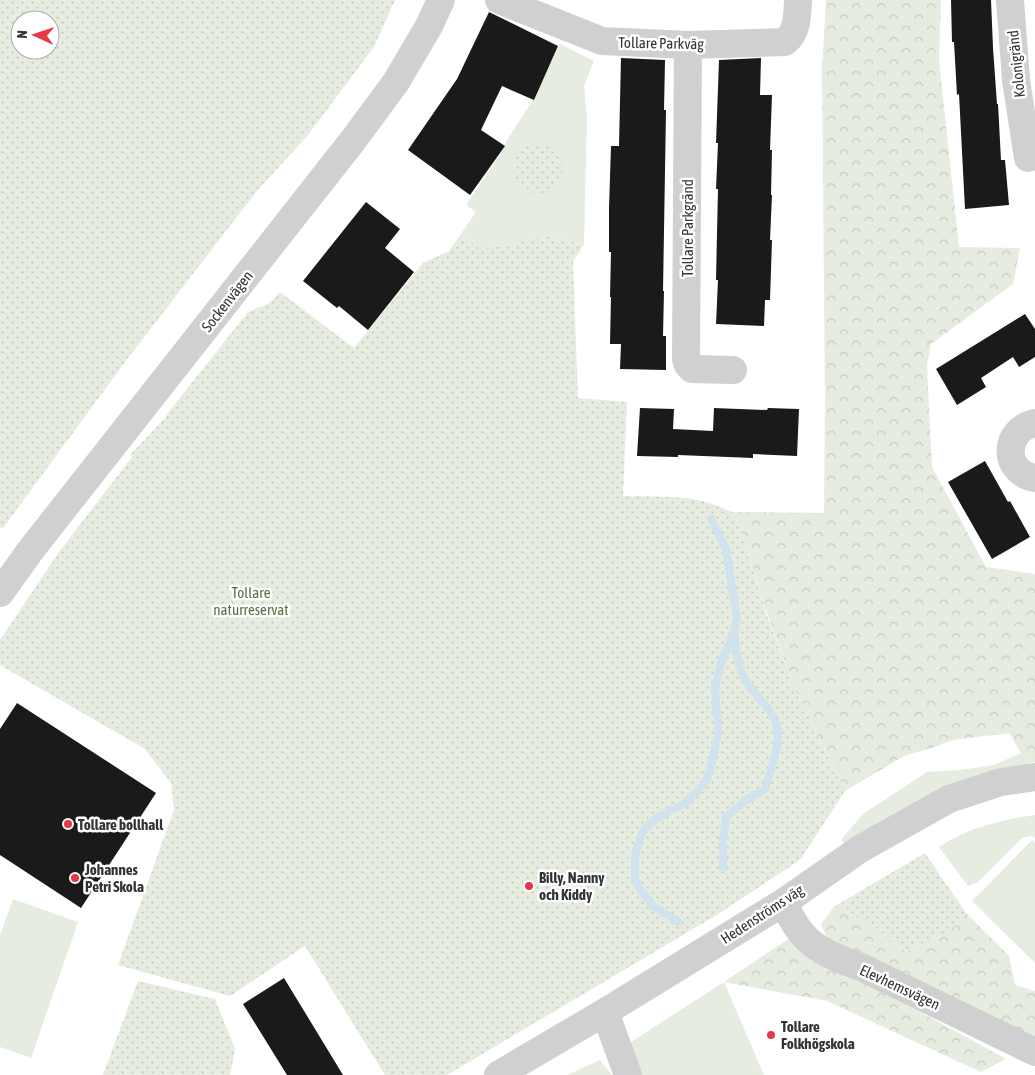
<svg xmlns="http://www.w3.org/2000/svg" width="1035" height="1075" viewBox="0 0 1035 1075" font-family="'Asap Condensed',sans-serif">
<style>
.grass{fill:#e6ecdf}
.forest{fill:url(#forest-crowns)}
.park{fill:url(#park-dots);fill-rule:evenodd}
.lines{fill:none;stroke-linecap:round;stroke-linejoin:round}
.stream{stroke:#cfe2ee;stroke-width:8}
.building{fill:#1a1a1a}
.minor{stroke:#d0d0d0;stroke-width:28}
.poi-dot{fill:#e63946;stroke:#fff;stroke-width:2}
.labels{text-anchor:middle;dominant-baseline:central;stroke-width:5;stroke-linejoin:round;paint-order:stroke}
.street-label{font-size:15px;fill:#333;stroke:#fff}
.park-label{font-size:15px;fill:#56703f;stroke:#fff}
.poi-label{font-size:15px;font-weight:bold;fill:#333;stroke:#fff;text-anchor:start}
</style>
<defs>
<pattern id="forest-crowns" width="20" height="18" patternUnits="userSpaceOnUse" patternTransform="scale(1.25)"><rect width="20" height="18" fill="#e6ecdf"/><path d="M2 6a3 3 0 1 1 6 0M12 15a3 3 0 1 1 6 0" fill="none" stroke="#c6cbc0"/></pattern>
<pattern id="park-dots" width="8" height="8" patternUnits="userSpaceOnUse" patternTransform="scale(1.25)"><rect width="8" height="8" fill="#e6ecdf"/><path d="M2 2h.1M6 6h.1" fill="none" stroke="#c6cbc0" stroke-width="1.8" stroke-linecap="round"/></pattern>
</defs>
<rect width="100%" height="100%" fill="#fff"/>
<path class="grass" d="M 560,44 L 594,61 L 584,86 L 587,117 L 584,244 L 544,236 L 508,245 L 480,249 L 461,234 L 476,212 L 466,205 L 502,152 L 507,140 L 533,100 Z
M 1021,753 L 1028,764 L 1017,772 L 851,851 L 841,840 L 863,814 L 927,772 L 961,770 L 994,765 Z
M 1035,815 L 1035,838 L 1032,836 L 1022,838 L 978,882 L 968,886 L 939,847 C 968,828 1001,820 1035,815 Z
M 1032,840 L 1035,843 L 1035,963 L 972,901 Z
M 13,899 L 78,922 L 31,1058 L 0,1047 L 0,935 Z
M 724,982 L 764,1075 L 636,1075 L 628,1044 Z
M 600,1060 L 612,1075 L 567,1075 Z"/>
<path class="forest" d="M 826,0 L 941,0 L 939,60 L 959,247 L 1020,248 L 1013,284 L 931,344 L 927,365 L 932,467 L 986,567 L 1035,574 L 1035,762 L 1028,764 L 1009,733 L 953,740 L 935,747 L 904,756 L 845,791 L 795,689 L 764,605 L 741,530 L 732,512 L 824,513 L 825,397 L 822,69 Z
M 835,906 L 870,924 L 906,952 L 949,931 L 966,913 L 1009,956 L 1015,985 L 1035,991 L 1035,1046 L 827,938 L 821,924 Z
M 788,939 L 1006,1059 L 981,1072 L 827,1001 L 724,982 Z"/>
<path class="park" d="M 0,0 L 395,0 L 374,47 L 308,135 L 257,191 L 222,236 L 125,362 L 3,528 L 0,527 ZM 20,20 L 50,20 L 50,50 L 20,50 Z
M513 168a25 25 0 1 1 50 0a25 25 0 1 1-50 0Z
M 461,234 L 480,249 L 508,245 L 544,236 L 584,244 L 573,262 L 578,398 L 627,402 L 623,496 C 649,497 676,495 702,501 C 712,503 722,508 732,512 L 741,530 L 766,613 L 795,689 L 845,791 L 800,860 L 720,913 L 447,1075 L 385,1075 L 305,946 L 230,996 L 118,965 L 174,810 L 171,783 L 145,749 L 0,665 L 0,640 L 59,552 L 132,457 L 130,455 L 166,417 L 167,414 L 248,312 L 270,303 L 280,292 L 354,348 L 423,263 L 449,251 Z
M 925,853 L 966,913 L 949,931 L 906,952 L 870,924 L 835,906 Z
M 138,981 L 215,999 L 235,1049 L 230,1075 L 103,1075 Z"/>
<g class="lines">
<path class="stream" d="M 723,868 L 723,840 L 726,817 L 745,801 L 765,789 C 770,773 777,754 778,737 C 780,709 749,695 741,671 C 736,659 736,645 734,633
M 678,922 L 653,906 L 640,889 L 635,878 L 635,858 L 638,845 L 643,831 L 655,819 L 685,803 L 699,790 L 707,779 L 713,757 L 718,733 L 715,687 L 721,663 L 734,631 L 737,618 L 726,549 L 711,519"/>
</g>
<path class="building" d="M 951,0 L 991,0 L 993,48 L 997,104 L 998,104 L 1001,160 L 1005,160 L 1009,205 L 965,209 L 959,94 L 957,95 L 954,42 L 952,42 Z
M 489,12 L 558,46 L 534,100 L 502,86 L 481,130 L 505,146 L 470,195 L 408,150 L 457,79 Z
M 621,58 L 665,60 L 664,110 L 666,110 L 663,291 L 664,291 L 663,336 L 666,336 L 666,370 L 620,369 L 621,344 L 610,344 L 611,297 L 610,297 L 611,252 L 609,252 L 609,208 L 611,146 L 619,146 Z
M 761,58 L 760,95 L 772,95 L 770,150 L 772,150 L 771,195 L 772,195 L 770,240 L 772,240 L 770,300 L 765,300 L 764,326 L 716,324 L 718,280 L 716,280 L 718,189 L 716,189 L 718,143 L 716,143 L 719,60 Z
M 366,202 L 400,229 L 385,248 L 414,272 L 368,330 L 339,306 L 337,308 L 303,281 Z
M 1025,314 L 1035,329 L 1035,357 L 1019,367 L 1013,357 L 981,378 L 986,387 L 957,405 L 936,369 Z
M 640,408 L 674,409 L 673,429 L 713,431 L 714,408 L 767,410 L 768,408 L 799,409 L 797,456 L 753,454 L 753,458 L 678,455 L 678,457 L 637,456 Z
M 985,461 L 1008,502 L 1010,501 L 1030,537 L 992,559 L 948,482 Z
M 17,703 L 156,793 L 81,908 L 0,855 L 0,729 Z
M 284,978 L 343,1075 L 287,1075 L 243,1004 Z"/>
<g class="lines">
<path class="minor" d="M 499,0 L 602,41 L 688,45 L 785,42 C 798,32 797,15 798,0
M 1010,0 L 1016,80 L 1028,158
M 688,45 L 686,359 L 688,365 L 692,369 L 733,370
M 1035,423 C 1003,430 1002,472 1035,478
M 0,593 L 30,551 L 354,139 L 396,82 L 429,26 L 441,0
M 784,902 C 800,943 821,953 861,967 L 1035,1052
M 605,1012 L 628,1075
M 498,1075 L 605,1012 L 784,902 L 860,849 L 949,799 L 1001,782 L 1035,777"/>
</g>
<g class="poi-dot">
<circle cx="68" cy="824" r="5"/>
<circle cx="75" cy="878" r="5"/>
<circle cx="529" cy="886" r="5"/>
<circle cx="771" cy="1035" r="5"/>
</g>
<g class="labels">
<g class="street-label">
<text transform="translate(661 43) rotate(1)">Tollare Parkväg</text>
<text transform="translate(1016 64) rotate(-96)">Kolonigränd</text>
<text transform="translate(687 228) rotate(-90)">Tollare Parkgränd</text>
<text transform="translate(227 301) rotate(-52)">Sockenvägen</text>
<text transform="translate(762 914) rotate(-33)">Hedenströms väg</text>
<text transform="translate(900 987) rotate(25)">Elevhemsvägen</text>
</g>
<g class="park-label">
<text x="251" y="592">Tollare<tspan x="251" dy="17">naturreservat</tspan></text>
</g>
<g class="poi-label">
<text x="78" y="824">Tollare bollhall</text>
<text x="85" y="869">Johannes<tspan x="85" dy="17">Petri Skola</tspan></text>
<text x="539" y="877">Billy, Nanny<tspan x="539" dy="17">och Kiddy</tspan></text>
<text x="781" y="1026">Tollare<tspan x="781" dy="17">Folkhögskola</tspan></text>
</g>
</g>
<g transform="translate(35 35) rotate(273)"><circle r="24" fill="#ffffff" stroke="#adadad"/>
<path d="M0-4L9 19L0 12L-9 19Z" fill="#e63946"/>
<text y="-8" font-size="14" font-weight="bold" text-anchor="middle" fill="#333333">N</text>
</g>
</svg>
